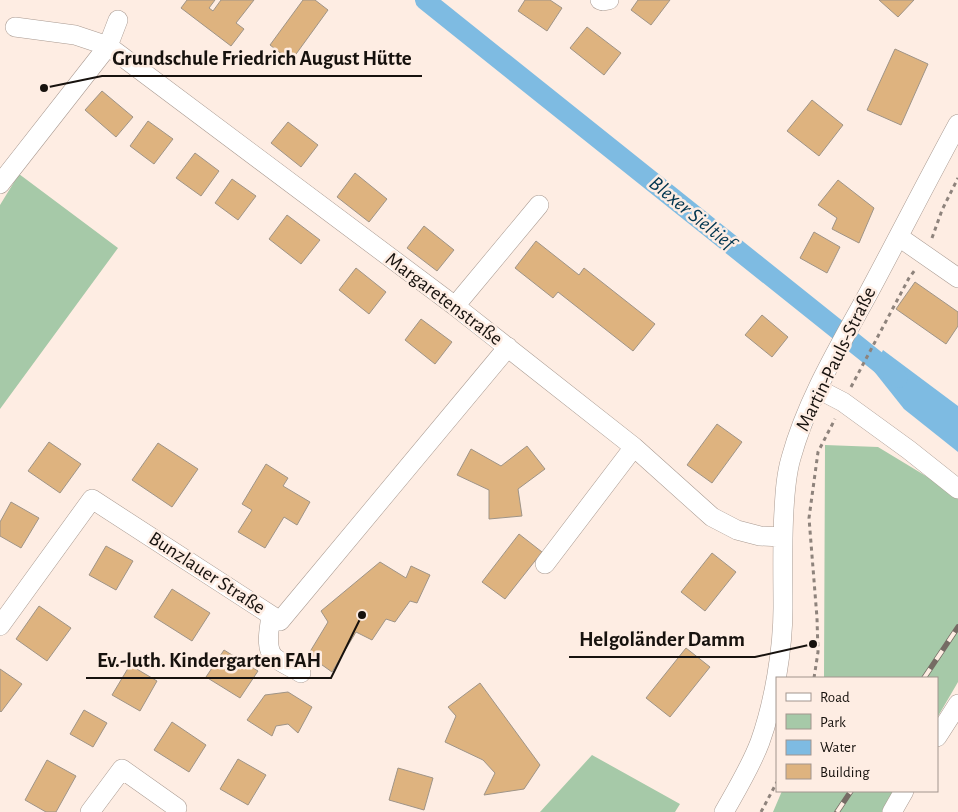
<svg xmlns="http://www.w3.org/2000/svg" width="958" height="812" viewBox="0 0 958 812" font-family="'Alegreya Sans',sans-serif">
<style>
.green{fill:#a6c9a8}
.water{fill:#7ebbe2}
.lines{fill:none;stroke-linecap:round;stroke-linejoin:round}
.canal{stroke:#7ebbe2;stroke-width:20}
.building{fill:#deb37f;stroke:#9f9487}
.minor-casing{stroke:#a99a91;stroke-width:20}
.path{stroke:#8e837c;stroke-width:3;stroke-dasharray:4 4;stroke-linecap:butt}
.minor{stroke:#fff;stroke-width:19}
.rail-casing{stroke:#756b64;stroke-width:5.5}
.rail{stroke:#feede3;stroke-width:4;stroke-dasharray:11;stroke-linecap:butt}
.labels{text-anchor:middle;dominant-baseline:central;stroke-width:5;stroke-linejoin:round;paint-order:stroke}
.street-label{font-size:20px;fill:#17120e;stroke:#feede3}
.water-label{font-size:21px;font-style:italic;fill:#00354f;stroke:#feede3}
.leader{fill:none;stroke:#17120e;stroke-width:2}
.callout-dot{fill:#17120e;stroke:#feede3;stroke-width:2}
.callout-label{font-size:21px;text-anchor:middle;font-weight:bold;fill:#17120e;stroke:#feede3;stroke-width:5;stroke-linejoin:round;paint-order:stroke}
</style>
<rect width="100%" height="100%" fill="#feede3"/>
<path class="green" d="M 19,174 L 118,248 L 0,409 L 0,205 Z
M 825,445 L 878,447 L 949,490 L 958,497 L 958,682 L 937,718 L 937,678 L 824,678 Z
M 592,755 L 680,804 L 675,812 L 540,812 Z
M 782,791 L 896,791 L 884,812 L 773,812 Z"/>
<path class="water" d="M 883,350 L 958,406 L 958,452 L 904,409 L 873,370 Z"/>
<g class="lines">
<path class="canal" d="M 425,0 L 898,378"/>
</g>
<path class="building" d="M 187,0 L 215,0 L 209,8 L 213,11 L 221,0 L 254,0 L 236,23 L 244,29 L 231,46 L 181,8 Z
M 303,0 L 315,0 L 328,10 L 291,61 L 270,45 Z
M 525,0 L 550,0 L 562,8 L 547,31 L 518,11 Z
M 638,0 L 670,0 L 651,25 L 631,10 Z
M 879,0 L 914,0 L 898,17 Z
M 587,27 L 621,53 L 604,75 L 570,48 Z
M 895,49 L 928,64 L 901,125 L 867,110 Z
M 102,91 L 133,117 L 116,137 L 85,110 Z
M 812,100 L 843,125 L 819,156 L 787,131 Z
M 148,121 L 173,139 L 154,164 L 130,146 Z
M 288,122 L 318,145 L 301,167 L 271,143 Z
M 195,153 L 219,171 L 201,196 L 176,178 Z
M 355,173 L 387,199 L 369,222 L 337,197 Z
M 232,179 L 256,196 L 238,220 L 215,203 Z
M 838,180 L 874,208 L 859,243 L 832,229 L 837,218 L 818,205 Z
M 287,215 L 320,240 L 301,264 L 269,239 Z
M 424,226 L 454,250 L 437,271 L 407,248 Z
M 814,232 L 840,247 L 827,273 L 800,258 Z
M 536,241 L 579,275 L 584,268 L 655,324 L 633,351 L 558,292 L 553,298 L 515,268 Z
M 356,268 L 386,292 L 369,314 L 339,290 Z
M 915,282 L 958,312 L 958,326 L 946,344 L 896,309 Z
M 762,315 L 788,337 L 772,357 L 745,335 Z
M 421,319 L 452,342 L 435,364 L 405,340 Z
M 717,424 L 742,442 L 712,483 L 687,465 Z
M 49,442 L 81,464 L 60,493 L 28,471 Z
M 158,443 L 198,469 L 172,507 L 132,480 Z
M 527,446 L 545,469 L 518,489 L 522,516 L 489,519 L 489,490 L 457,475 L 471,449 L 501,466 Z
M 266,464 L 288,478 L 283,486 L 310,502 L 297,525 L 284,517 L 265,548 L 238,532 L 252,510 L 242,504 Z
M 11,502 L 39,518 L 21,548 L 0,536 L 0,522 Z
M 519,534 L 542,552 L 505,599 L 482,582 Z
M 106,546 L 133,561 L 116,590 L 89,575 Z
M 712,553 L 736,572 L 705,611 L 681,592 Z
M 380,562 L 406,578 L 411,566 L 430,575 L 417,603 L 410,601 L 395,622 L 386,619 L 372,640 L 356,632 L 332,672 L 308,655 L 328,622 L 321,611 Z
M 172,589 L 210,613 L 192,641 L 154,617 Z
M 39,606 L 71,628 L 47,661 L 16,639 Z
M 686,648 L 710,667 L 670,717 L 646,698 Z
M 224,650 L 258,671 L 240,698 L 206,677 Z
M 130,665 L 157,681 L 140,711 L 112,695 Z
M 0,669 L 22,684 L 1,712 L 0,711 Z
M 480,683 L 540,765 L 524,789 L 484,795 L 495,773 L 483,760 L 445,742 L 456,716 L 448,707 Z
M 288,692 L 312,707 L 298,733 L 288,724 L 276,726 L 272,736 L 247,720 L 265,695 Z
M 84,710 L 107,723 L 93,747 L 70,734 Z
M 172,722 L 206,745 L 189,772 L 154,750 Z
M 238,759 L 266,775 L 248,805 L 220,789 Z
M 47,760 L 76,776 L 56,812 L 46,812 L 25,800 Z
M 398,768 L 433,778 L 424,810 L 389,800 Z"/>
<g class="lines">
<g class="minor-casing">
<path id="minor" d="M 600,0 L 603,1 L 609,0
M 15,27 L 75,35 L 108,46 L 455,306 L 634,447 L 712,517 L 737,530 L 760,536 L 782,537
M 0,184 L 108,46 L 118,20
M 899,237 L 958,278
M 455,306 L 539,205
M 818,389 L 843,402 L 909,450 L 958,489
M 545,564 L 634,447
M 271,615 C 270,627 264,647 274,657 C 279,662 295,669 301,673
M 0,626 L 92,499 L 280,621 L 508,347
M 937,737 L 958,704
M 90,812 L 122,769 L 177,808
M 724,812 C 737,789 751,766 760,742 C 774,703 783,649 783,608 C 783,575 782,543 784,510 C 785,492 786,475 791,458 C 807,400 839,347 868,294 C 898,238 927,181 958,124
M 892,812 L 904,791"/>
</g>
<path class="path" d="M 932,238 L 942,210 L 958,178
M 851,387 L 909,278 L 915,270
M 814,678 L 818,652 L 817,618 L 809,518 L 818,452 L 835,419
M 761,812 L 777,782"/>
<use href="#minor" class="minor"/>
<g class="rail-casing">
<path id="rail" d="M 924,678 L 958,627
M 837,812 L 851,791"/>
</g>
<use href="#rail" class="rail"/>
</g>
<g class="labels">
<g class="street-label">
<text transform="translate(444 299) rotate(37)">Margaretenstraße</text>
<text transform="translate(836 359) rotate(-64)">Martin-Pauls-Straße</text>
<text transform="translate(207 573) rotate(33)">Bunzlauer Straße</text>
</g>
<g class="water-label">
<text transform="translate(692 213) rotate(39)">Blexer Sieltief</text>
</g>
</g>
<path class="leader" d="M44 88L102 76H422M813 644L755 657H569M362 615L331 678H86"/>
<g class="callout-dot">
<circle cx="44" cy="88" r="5"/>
<circle cx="813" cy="644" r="5"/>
<circle cx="362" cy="615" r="5"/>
</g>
<g class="callout-label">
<text x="262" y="65">Grundschule Friedrich August Hütte</text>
<text x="662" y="646">Helgoländer Damm</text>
<text x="209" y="667">Ev.-luth. Kindergarten FAH</text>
</g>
<rect x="776" y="677" width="162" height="115" fill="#feede3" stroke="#a2958e"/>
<rect x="786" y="693" width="25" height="8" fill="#ffffff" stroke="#a2958e"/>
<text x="820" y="702" font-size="15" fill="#17120e">Road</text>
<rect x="786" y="714" width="25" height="15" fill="#a6c9a8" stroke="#a2958e"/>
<text x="820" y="727" font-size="15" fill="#17120e">Park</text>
<rect x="786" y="740" width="25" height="15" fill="#7ebbe2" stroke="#a2958e"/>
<text x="820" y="752" font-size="15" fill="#17120e">Water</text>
<rect x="786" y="764" width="25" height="15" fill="#deb37f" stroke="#a2958e"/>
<text x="820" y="777" font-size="15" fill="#17120e">Building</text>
</svg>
